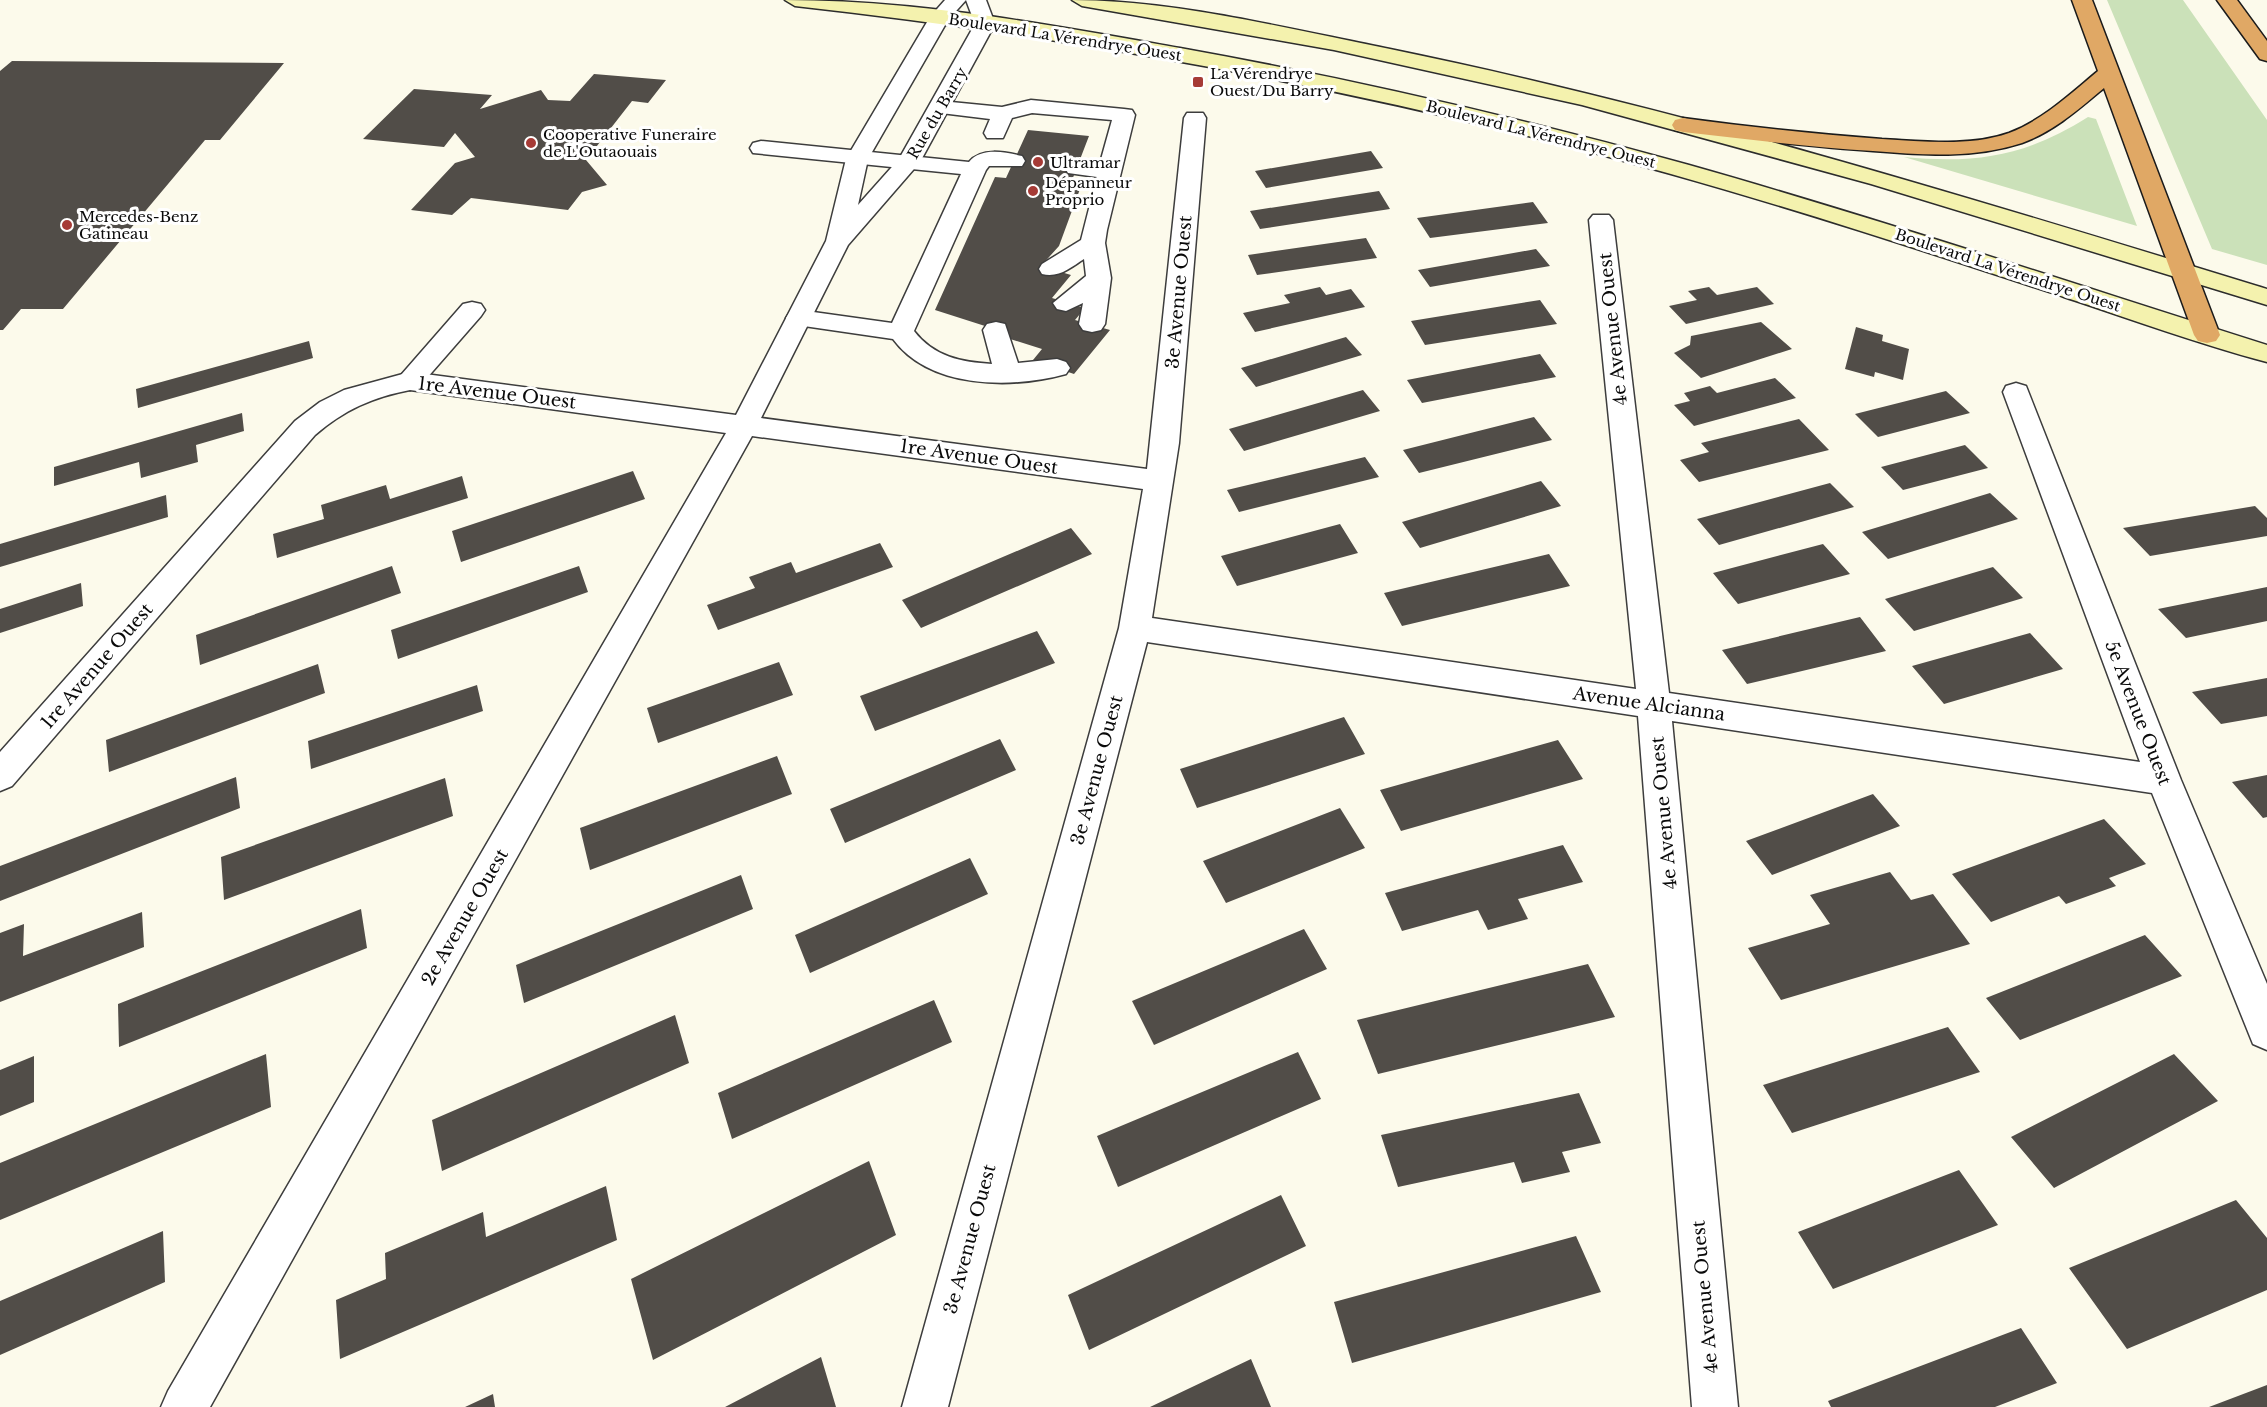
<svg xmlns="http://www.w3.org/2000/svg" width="2267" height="1407" viewBox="0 0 2267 1407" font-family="'Libre Baskerville',serif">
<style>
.green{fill:#cbe1b9}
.building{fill:#514d48}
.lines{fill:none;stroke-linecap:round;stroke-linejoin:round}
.service-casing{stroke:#3d3d3d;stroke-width:3}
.minor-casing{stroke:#3d3d3d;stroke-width:3}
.secondary-casing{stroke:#2c2c2c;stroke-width:3}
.motorway-casing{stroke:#1b1b1b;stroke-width:3}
.service{fill:#fff;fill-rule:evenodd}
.minor{fill:#fff;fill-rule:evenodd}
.secondary{fill:#f4f2ae;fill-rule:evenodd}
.motorway{fill:#e0a865;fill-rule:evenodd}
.poi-dot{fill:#a63b36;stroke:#fff;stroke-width:2}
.labels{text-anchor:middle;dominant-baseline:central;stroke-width:6;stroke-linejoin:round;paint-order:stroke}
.far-street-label{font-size:15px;fill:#0a0a0a;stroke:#fff}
.far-poi-label{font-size:15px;fill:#0a0a0a;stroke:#fff;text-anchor:start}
.street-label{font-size:18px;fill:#0a0a0a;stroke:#fff}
</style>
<rect width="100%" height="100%" fill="#fcfaeb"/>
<path class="green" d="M 2107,0 L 2183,0 L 2267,120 L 2267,265 L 2212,249 Z
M 2088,117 L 2096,119 L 2137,226 L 1904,157 C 1977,164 2026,156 2088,117 Z"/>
<path class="building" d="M 12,61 L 284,63 L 220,140 L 205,140 L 63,309 L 21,309 L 3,330 L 0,330 L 0,71 Z
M 594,74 L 666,80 L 648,103 L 632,101 L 586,160 L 607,185 L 582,192 L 568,210 L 471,198 L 452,215 L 411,210 L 455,163 L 475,157 L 455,133 L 444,147 L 363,139 L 414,89 L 492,95 L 480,109 L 541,90 L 548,100 L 570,101 Z
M 1028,130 L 1089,136 L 1069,188 L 1080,189 L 1059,246 L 1041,266 L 1071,275 L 1052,298 L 1085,308 L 1075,320 L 1110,330 L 1074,374 L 1033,360 L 1042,349 L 1007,338 L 1010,334 L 935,310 L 995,177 L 1006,178 Z
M 1371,151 L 1383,168 L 1266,188 L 1255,171 Z
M 1379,191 L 1390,209 L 1260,229 L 1250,211 Z
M 1533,202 L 1548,223 L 1430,238 L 1417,218 Z
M 1366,238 L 1377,258 L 1257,275 L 1248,255 Z
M 1536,249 L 1550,266 L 1430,287 L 1418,270 Z
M 1320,287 L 1326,295 L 1351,289 L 1365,307 L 1255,332 L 1243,313 L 1290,303 L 1284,295 Z
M 1709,287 L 1717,295 L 1757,287 L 1774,304 L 1686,324 L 1669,306 L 1697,300 L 1688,291 Z
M 1540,300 L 1557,324 L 1425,345 L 1411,321 Z
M 1761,322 L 1792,349 L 1701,378 L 1674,353 L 1690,345 L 1691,336 Z
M 1856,327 L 1883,335 L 1882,341 L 1909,349 L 1903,380 L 1875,372 L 1874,377 L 1845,369 Z
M 1346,337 L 1362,355 L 1256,387 L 1241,368 Z
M 309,341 L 313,358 L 138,408 L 136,389 Z
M 1540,354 L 1556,377 L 1422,403 L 1407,380 Z
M 1775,378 L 1796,398 L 1694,426 L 1674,405 L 1690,401 L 1684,393 L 1710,386 L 1717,393 Z
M 1363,390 L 1380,411 L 1244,451 L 1229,429 Z
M 1946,391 L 1970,413 L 1878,437 L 1855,414 Z
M 242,413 L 244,431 L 196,445 L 198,462 L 141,478 L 139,462 L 54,486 L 54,467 Z
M 1534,417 L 1552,440 L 1419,473 L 1403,450 Z
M 1799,419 L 1829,450 L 1699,482 L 1680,460 L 1709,452 L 1701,443 Z
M 1965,445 L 1988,468 L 1903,490 L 1881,467 Z
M 1365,457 L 1379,477 L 1239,512 L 1227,490 Z
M 633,471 L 645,499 L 461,562 L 452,531 Z
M 462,476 L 468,498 L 277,558 L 273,534 L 324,519 L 321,505 L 386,485 L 390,499 Z
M 1541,481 L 1561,506 L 1420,548 L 1402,522 Z
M 1830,483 L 1854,507 L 1719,545 L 1697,519 Z
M 1990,493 L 2018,519 L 1888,559 L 1862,532 Z
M 166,495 L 168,517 L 0,567 L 0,544 Z
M 2255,506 L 2267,518 L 2267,536 L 2150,556 L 2123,528 Z
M 1340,524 L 1358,553 L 1237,586 L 1221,556 Z
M 1071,528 L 1092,554 L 921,628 L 902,600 Z
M 880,543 L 893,567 L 718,630 L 707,605 L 755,588 L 749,577 L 791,562 L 796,573 Z
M 1823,544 L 1850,574 L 1738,604 L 1713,573 Z
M 1549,554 L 1570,586 L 1402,626 L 1384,593 Z
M 392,566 L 401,593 L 200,665 L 196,635 Z
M 579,566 L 588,592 L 398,659 L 391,630 Z
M 1993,567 L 2023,598 L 1914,631 L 1885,599 Z
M 81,583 L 83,606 L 0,633 L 0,609 Z
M 2267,587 L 2267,621 L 2186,638 L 2158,609 Z
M 1860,617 L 1886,651 L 1747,684 L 1722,650 Z
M 1037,631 L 1055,663 L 875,731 L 860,696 Z
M 2030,633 L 2063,669 L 1944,704 L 1912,666 Z
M 779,662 L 793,695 L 658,743 L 647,708 Z
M 318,664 L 325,693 L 109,772 L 106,740 Z
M 2267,678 L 2267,716 L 2221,724 L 2192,692 Z
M 477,685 L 483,711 L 311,769 L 308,741 Z
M 1344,717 L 1365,754 L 1197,808 L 1180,769 Z
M 1000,739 L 1016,770 L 845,843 L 830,809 Z
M 1558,740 L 1583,779 L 1401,831 L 1380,790 Z
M 777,756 L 792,794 L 590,870 L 580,828 Z
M 2267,775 L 2267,817 L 2263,818 L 2232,782 Z
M 236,777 L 240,808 L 0,901 L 0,866 Z
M 445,778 L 453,816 L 224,900 L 221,857 Z
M 1873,794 L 1900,826 L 1772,875 L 1746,841 Z
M 1340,808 L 1365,848 L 1226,903 L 1203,861 Z
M 2104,819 L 2146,864 L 2109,878 L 2116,886 L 2066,904 L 2059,896 L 1991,922 L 1952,874 Z
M 1563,845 L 1583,882 L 1518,899 L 1528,919 L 1488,930 L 1478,910 L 1402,931 L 1385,893 Z
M 970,858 L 988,894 L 810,973 L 795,935 Z
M 1890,872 L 1911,900 L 1933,894 L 1970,944 L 1781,1000 L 1748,948 L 1830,924 L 1810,895 Z
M 741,875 L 753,909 L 524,1003 L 516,965 Z
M 361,909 L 367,948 L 119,1047 L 118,1004 Z
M 142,912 L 144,947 L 0,1002 L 0,933 L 24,924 L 23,956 Z
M 1304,929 L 1327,969 L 1154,1045 L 1132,1001 Z
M 2145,935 L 2182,976 L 2020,1040 L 1986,998 Z
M 1588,964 L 1615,1017 L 1378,1074 L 1357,1020 Z
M 934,1000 L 952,1042 L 732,1139 L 718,1093 Z
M 675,1015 L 689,1063 L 442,1171 L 432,1120 Z
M 1948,1027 L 1980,1072 L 1792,1133 L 1763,1085 Z
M 1298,1052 L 1321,1099 L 1118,1187 L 1097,1136 Z
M 266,1054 L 271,1107 L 0,1220 L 0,1163 Z
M 2174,1054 L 2218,1101 L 2054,1188 L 2011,1137 Z
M 34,1056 L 34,1102 L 0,1116 L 0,1070 Z
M 1579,1093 L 1601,1143 L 1562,1152 L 1570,1172 L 1522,1183 L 1514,1162 L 1398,1187 L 1381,1135 Z
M 869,1161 L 896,1235 L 653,1360 L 631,1279 Z
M 1959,1170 L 1998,1225 L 1833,1289 L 1798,1232 Z
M 606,1186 L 617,1240 L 340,1359 L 336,1300 L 386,1279 L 385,1253 L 483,1212 L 486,1237 Z
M 1281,1195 L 1306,1246 L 1089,1350 L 1068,1295 Z
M 2236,1200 L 2267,1238 L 2267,1290 L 2127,1349 L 2069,1268 Z
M 163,1231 L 165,1282 L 0,1355 L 0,1301 Z
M 1576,1236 L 1601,1292 L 1352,1363 L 1334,1302 Z
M 2021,1328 L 2057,1383 L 1995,1407 L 1831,1407 L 1828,1401 Z
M 821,1357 L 836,1407 L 725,1407 Z
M 1251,1359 L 1271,1407 L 1150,1407 Z
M 2267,1385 L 2267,1407 L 2209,1407 Z
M 493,1394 L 495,1407 L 465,1407 Z"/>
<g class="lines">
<g class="service-casing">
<path id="service" d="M 1031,100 L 1124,109 L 1132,110 L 1135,115 L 1107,230 L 1105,243 L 1111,278 L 1105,324 L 1101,330 L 1092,332 L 1083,330 L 1079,324 L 1083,303 L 1066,311 L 1057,309 L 1053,303 L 1086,276 L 1084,259 C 1070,268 1059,278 1042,274 L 1039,269 L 1042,264 L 1081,240 L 1097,177 L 1068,173 L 1065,168 L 1068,163 L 1100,163 L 1112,120 L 1032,113 L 1012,118 L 1003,138 L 987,138 L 984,133 L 990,119 L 941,113 L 933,112 L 930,107 L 933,102 L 941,101 L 1002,107 Z
M 761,141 L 969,162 C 981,147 1005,152 1022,156 L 1025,161 L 1022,166 L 989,166 L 986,170 L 914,331 C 934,357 961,362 992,364 L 983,330 L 987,324 L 996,322 L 1005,324 L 1018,363 L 1057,359 L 1066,362 L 1070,368 L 1066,374 C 1011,389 930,389 893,339 L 790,324 L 786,318 L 790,312 L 799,310 L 892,323 L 961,174 L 753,153 L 750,148 L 753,143 Z
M 472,302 L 481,304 L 485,310 L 481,316 L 419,387 L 410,390 L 401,387 L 397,381 L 401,375 L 463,304 Z"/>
</g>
<g class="minor-casing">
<path id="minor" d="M 945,0 L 966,0 L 948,20 L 868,159 L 858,205 L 899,159 L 975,24 L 966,0 L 986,0 L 995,24 L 920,162 L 848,245 L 761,418 L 1147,469 L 1184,118 L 1187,113 L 1203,113 L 1206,118 L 1179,443 L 1152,618 L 1636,689 L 1589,220 L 1593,215 L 1609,215 L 1613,220 L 1669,693 L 2140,762 L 2003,392 L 2006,386 L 2016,383 L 2026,386 L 2181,780 L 2267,984 L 2267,1050 L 2253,1044 L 2152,793 L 1672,721 L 1738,1407 L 1692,1407 L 1638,716 L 1147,642 L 948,1407 L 902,1407 L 1119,628 L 1143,489 L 752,436 L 210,1407 L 161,1407 L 168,1391 L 726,433 L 410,390 C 373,397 344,410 315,435 L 12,786 L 0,791 L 0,752 L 295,421 L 320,402 L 344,390 L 410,372 L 736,415 L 826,241 L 846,159 L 930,17 Z"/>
</g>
<g class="secondary-casing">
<path id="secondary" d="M 785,0 C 918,0 1051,25 1180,48 C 1352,79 1521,118 1689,165 C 1883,220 2074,284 2267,345 L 2267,362 C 2198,344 2131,319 2064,297 C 1933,254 1803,211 1671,174 C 1383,93 1091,39 795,6 Z
M 1072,0 C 1174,0 1289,29 1390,49 C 1687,110 1977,200 2267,289 L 2267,305 L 1871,184 L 1582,105 L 1334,50 L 1082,6 Z"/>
</g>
<g class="motorway-casing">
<path id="motorway" d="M 2072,0 L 2092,0 L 2220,335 L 2216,341 L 2207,343 L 2198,341 L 2194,335 L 2104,88 C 2079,109 2053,132 2022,143 C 1973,159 1923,155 1873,151 C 1809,147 1746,139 1683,132 L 1675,130 L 1672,125 L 1675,120 L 1683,118 C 1749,127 1816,134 1882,139 C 1923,141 1969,147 2009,133 C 2043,120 2070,94 2098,71 Z
M 2217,0 L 2237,0 L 2267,41 L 2267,61 L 2260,59 Z"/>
</g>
<use href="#service" class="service"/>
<use href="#minor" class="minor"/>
<use href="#secondary" class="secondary"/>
<use href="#motorway" class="motorway"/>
</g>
<g class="poi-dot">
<rect x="1192" y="76" width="12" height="12" rx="3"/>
<circle cx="531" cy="143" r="6"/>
<circle cx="1038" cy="162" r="6"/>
<circle cx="1033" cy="191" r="6"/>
<circle cx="67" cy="225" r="6"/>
</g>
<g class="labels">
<g class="far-street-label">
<text transform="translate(1065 37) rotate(9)">Boulevard La Vérendrye Ouest</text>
<text transform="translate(937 113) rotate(-60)">Rue du Barry</text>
<text transform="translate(1541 134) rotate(14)">Boulevard La Vérendrye Ouest</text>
<text transform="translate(2008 270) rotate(18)">Boulevard La Vérendrye Ouest</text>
</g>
<g class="far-poi-label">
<text x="1210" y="73">La Vérendrye<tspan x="1210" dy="17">Ouest/Du Barry</tspan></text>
<text x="543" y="134">Cooperative Funeraire<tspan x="543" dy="17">de L'Outaouais</tspan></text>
<text x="1050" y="162">Ultramar</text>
<text x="1045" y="182">Dépanneur<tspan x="1045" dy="17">Proprio</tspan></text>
<text x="79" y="216">Mercedes-Benz<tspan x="79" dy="17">Gatineau</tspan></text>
</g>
<g class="street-label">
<text transform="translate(1179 292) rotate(-85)">3e Avenue Ouest</text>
<text transform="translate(1613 329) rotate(-96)">4e Avenue Ouest</text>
<text transform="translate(497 393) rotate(7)">1re Avenue Ouest</text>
<text transform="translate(979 457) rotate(8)">1re Avenue Ouest</text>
<text transform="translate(97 666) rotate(-49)">1re Avenue Ouest</text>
<text transform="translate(1649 704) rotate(8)">Avenue Alcianna</text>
<text transform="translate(2138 713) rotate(69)">5e Avenue Ouest</text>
<text transform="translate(1097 770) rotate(-75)">3e Avenue Ouest</text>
<text transform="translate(1664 813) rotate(-95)">4e Avenue Ouest</text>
<text transform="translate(465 917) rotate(-60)">2e Avenue Ouest</text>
<text transform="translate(970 1239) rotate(-75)">3e Avenue Ouest</text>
<text transform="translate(1705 1297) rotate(-95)">4e Avenue Ouest</text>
</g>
</g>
</svg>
